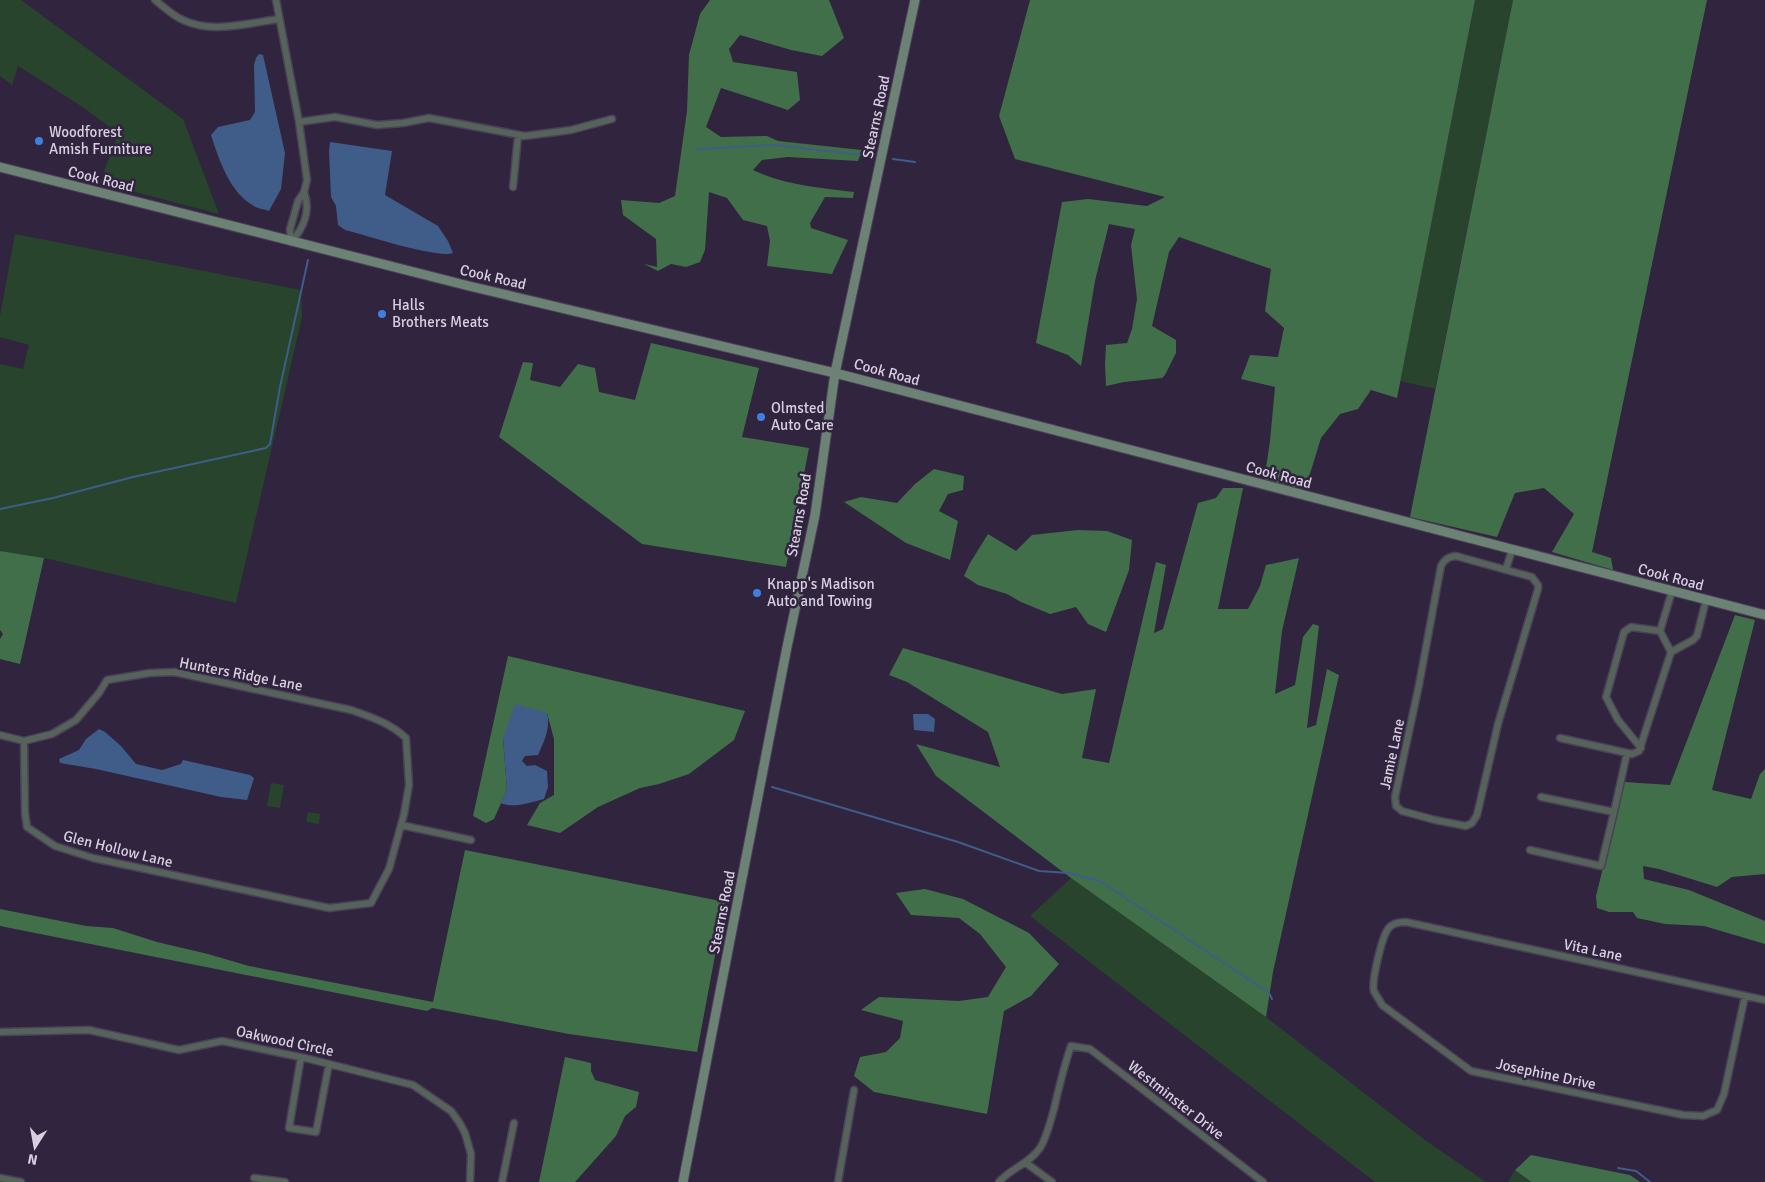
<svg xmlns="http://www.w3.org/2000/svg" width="1765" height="1182" viewBox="0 0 1765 1182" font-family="Signika,sans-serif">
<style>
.green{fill:#28442d}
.forest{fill:#416f49}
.water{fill:#3f5d88}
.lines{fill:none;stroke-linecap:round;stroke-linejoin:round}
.stream{stroke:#3f5d88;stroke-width:2}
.street-casing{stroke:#4c3f58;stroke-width:9}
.secondary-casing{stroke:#4c3f58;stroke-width:11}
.street{stroke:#55635a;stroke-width:6}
.secondary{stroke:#6c8274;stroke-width:9}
.shop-dot{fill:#3f7fe0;stroke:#31243e;stroke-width:2}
.labels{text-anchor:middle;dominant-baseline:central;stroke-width:5;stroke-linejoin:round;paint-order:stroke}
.street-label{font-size:15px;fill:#d7cfe0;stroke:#31243e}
.poi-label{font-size:15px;fill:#d7cfe0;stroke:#31243e;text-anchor:start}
</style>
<rect width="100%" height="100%" fill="#31243e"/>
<path class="green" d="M 0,0 L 21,0 L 183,119 L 219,214 L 100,183 L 118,133 L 81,106 L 18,66 L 12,85 L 0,76 Z
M 1475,0 L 1513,0 L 1435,389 L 1400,381 Z
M 15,234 L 301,290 L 302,317 L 236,603 L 44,558 L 0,551 L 0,364 L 23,369 L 29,345 L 0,337 L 0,316 Z
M 271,783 L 284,785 L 280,808 L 267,806 Z
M 308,812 L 320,814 L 319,824 L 306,822 Z
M 1071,878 L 1210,974 L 1425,1140 L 1486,1182 L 1375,1182 L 1030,916 Z
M 1515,1170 L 1530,1182 L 1508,1182 Z"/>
<path class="forest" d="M 710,0 L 829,0 L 844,38 L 822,56 L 791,50 L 740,35 L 729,49 L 733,62 L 797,72 L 800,100 L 788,110 L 721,88 L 706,127 L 721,137 L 767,136 L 778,141 L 862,150 L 858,161 L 788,157 L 762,160 L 753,170 C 784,185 821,188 854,192 L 853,198 L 825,197 L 810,223 L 811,228 L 848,240 L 832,274 L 767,266 L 770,241 L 767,226 L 743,220 L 727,198 L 709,192 L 705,250 L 700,262 L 686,267 L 671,264 L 658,271 L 644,264 L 657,267 L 656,239 L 623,215 L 621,200 L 659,203 L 675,196 L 687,111 L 689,55 L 700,14 Z
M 1030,0 L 1475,0 L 1397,398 L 1371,390 L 1358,409 L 1340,414 L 1321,438 L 1305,490 L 1264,481 L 1270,441 L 1275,387 L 1241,379 L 1250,355 L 1278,357 L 1284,328 L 1265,311 L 1271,269 L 1179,237 L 1169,252 L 1152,326 L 1176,340 L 1176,353 L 1165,375 L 1162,378 L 1124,382 L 1106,386 L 1105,364 L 1106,345 L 1127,343 L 1132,329 L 1137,299 L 1131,245 L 1135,229 L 1109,224 L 1095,281 L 1081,366 L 1068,355 L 1036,343 L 1062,202 L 1088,199 L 1147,206 L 1165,197 L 1015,159 L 999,116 Z
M 1513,0 L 1707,0 L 1592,552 L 1611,558 L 1613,570 L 1552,552 L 1574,514 L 1544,488 L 1515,493 L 1497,537 L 1410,517 Z
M 651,343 L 759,368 L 742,437 L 809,448 L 786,567 L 642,544 L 499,437 L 523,362 L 533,363 L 530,380 L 560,387 L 578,364 L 595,368 L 599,392 L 635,400 Z
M 934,469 L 964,476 L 963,490 L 948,494 L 939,511 L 958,521 L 950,560 L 906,543 L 844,502 L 861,497 L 897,503 L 915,484 Z
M 1223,488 L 1243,488 L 1218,609 L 1248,609 L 1260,586 L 1266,565 L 1299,558 L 1282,631 L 1275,694 L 1295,685 L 1303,637 L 1313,624 L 1319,626 L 1307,728 L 1316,725 L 1327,669 L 1339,675 L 1273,972 L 1266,1017 L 1071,878 L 936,776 L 916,744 L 1000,767 L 988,732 L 907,682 L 889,675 L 903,648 L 1062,694 L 1096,689 L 1082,758 L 1109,763 L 1156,562 L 1166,565 L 1154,633 L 1163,629 L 1198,503 L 1216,498 Z
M 1078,530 L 1107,531 L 1132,540 L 1129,570 L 1106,632 L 1088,624 L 1076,607 L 1050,614 L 1021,602 L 1007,594 L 978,585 L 964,576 L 970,563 L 988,534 L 1016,551 L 1032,535 Z
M 0,551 L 44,558 L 20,664 L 0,659 L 0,639 L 3,634 L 0,630 Z
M 1735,615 L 1755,620 L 1712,790 L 1751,799 L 1760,774 L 1765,769 L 1765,874 L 1732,877 L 1717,887 L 1659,869 L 1643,866 L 1644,879 L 1689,890 L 1765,921 L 1765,944 L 1704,926 L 1665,924 L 1637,918 L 1633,912 L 1609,912 L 1597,908 L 1596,896 L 1624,782 L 1670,785 Z
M 508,656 L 745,711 L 734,740 L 689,774 L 659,784 L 640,788 L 598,807 L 560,833 L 527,825 L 540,803 L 554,795 L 554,739 L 547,713 L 503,738 L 507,790 L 494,819 L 486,823 L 473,816 Z
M 465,850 L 725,902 L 697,1052 L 569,1034 L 432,1008 L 427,1011 L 0,926 L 0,909 L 86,926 L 113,928 L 157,942 L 208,954 L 249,966 L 433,1002 Z
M 925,889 L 963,899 L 1029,933 L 1059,964 L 1031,996 L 1004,1011 L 987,1114 L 874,1092 L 854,1076 L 860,1057 L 886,1052 L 900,1038 L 903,1021 L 861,1010 L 879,997 L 959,1001 L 988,997 L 1006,967 L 980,934 L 959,918 L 911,915 L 896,893 Z
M 565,1057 L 591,1063 L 591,1071 L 595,1080 L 639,1092 L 636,1107 L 625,1116 L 616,1136 L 575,1182 L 539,1182 Z
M 1531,1155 L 1630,1175 L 1640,1182 L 1531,1182 L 1515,1170 Z"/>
<path class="water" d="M 259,54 L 263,55 L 285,153 L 281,189 L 269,211 C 264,209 258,209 254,206 C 230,193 219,160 211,135 L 218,127 L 250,120 L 255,112 L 254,65 L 256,58 Z
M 330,142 L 392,151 L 385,195 L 438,226 L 448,241 L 453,253 C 438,259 365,235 345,230 L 338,225 L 336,206 L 331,197 L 329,152 Z
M 515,704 L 547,713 C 551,727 544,742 538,755 L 525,756 L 522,761 L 527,766 L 535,765 L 547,771 L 548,787 L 544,799 C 531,802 513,809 501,803 L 507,790 L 503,738 Z
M 913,714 L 928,714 L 935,719 L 934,732 L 914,730 Z
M 99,729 L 105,732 L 121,746 L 136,764 L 162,770 L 181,764 L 183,760 L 250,775 L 254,778 L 247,800 L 221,797 L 96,769 L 60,763 L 59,759 L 79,750 L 86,739 Z"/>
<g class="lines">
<path class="stream" d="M 696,149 L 775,145 L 870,156
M 893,159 L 915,162
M 0,509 L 53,498 L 133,477 L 266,448 L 270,444 L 280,387 L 308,260
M 772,787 L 958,842 L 1039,871 L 1069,873 L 1100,881 L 1269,993 L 1272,999
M 1618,1168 L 1636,1171 L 1650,1182"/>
<g class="street-casing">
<path id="street" d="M 155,0 C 164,7 173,16 183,20 C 212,34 248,23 279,19
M 276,0 L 299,122 L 307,180 L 304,192 L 298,201 L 290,229 L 291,242
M 299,122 L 335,117 L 377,125 L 403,123 L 429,118 L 525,136 L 571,130 L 612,119
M 513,187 L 518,136
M 291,242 C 304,228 311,210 304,192
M 1456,556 L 1532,577 L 1538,585 L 1538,589 L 1498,724 L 1477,815 L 1472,823 L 1466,826 L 1435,820 L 1402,811 L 1396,806 L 1395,797 L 1419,685 L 1441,566 C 1445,559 1448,557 1456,556 Z
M 1506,569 L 1512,550
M 1660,631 L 1671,652
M 0,735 L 24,741 L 52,734 L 76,720 L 99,693 L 107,680 L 150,673 L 174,672 L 351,710 C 371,717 390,723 406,738 L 409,785 L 404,814 L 389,869 L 371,903 L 329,908 L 93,858 L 55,846 L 27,827 L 25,813 L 24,741
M 1560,738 L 1632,754 L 1639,751 L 1671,652 L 1693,640 L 1697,636 L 1706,600
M 1641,748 L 1618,720 L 1606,697 L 1624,632 L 1631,627 L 1660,631 L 1672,591
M 1541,797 L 1614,812 L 1627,753
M 401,825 L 471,840
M 1530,850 L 1601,866 L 1614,812
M 1745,996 L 1724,1094 L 1717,1110 L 1703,1116 L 1683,1115 L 1471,1071 L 1382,1005 C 1380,1000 1376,996 1374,991 C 1371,982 1382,937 1388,929 C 1392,923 1399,922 1406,922 L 1765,1000
M 0,1032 L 89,1030 L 179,1050 L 222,1041 L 305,1058 L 413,1085 L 451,1111 L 459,1122 L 465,1133 L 471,1154 L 470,1182
M 301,1057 L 289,1128 L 316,1132 L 329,1064
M 1026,1163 L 1052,1182
M 0,1178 L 21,1182
M 254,1178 L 285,1182
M 502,1182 L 514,1123
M 838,1182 L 854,1090
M 999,1182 C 1011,1168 1029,1164 1040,1148 C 1047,1137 1050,1122 1054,1109 C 1059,1087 1064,1066 1071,1046 L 1090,1049 L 1263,1182"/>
</g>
<g class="secondary-casing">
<path id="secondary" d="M 0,167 L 469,286 L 835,373 L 1765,615
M 683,1182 L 787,647 L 815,515 L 835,373 L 915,0"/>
</g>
<use href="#street" class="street"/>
<use href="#secondary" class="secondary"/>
</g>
<g class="shop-dot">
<circle cx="39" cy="141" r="5"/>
<circle cx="382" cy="314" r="5"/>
<circle cx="761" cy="417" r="5"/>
<circle cx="757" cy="593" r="5"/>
</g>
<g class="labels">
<g class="street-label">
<text transform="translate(876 117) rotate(-78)">Stearns Road</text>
<text transform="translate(101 179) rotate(14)">Cook Road</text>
<text transform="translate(493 277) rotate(13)">Cook Road</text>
<text transform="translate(887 372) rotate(15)">Cook Road</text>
<text transform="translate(1279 475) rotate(15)">Cook Road</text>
<text transform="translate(799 515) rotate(-80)">Stearns Road</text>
<text transform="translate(1671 577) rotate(15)">Cook Road</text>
<text transform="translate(241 674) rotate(11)">Hunters Ridge Lane</text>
<text transform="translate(1392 754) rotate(-78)">Jamie Lane</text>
<text transform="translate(118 849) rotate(14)">Glen Hollow Lane</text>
<text transform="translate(722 912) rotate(-79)">Stearns Road</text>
<text transform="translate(1593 950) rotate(12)">Vita Lane</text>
<text transform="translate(285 1041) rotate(12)">Oakwood Circle</text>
<text transform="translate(1546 1074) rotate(12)">Josephine Drive</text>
<text transform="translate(1176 1100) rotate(38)">Westminster Drive</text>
</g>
<g class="poi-label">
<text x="49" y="132">Woodforest<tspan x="49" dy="17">Amish Furniture</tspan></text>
<text x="392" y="305">Halls<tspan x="392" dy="17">Brothers Meats</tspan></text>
<text x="771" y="408">Olmsted<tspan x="771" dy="17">Auto Care</tspan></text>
<text x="767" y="584">Knapp's Madison<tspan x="767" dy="17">Auto and Towing</tspan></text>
</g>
</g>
<g transform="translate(35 1147) rotate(191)" stroke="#31243e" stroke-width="4" paint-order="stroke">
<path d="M0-4L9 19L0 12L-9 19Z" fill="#d7cfe0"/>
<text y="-8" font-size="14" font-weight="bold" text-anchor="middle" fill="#d7cfe0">N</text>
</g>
</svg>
